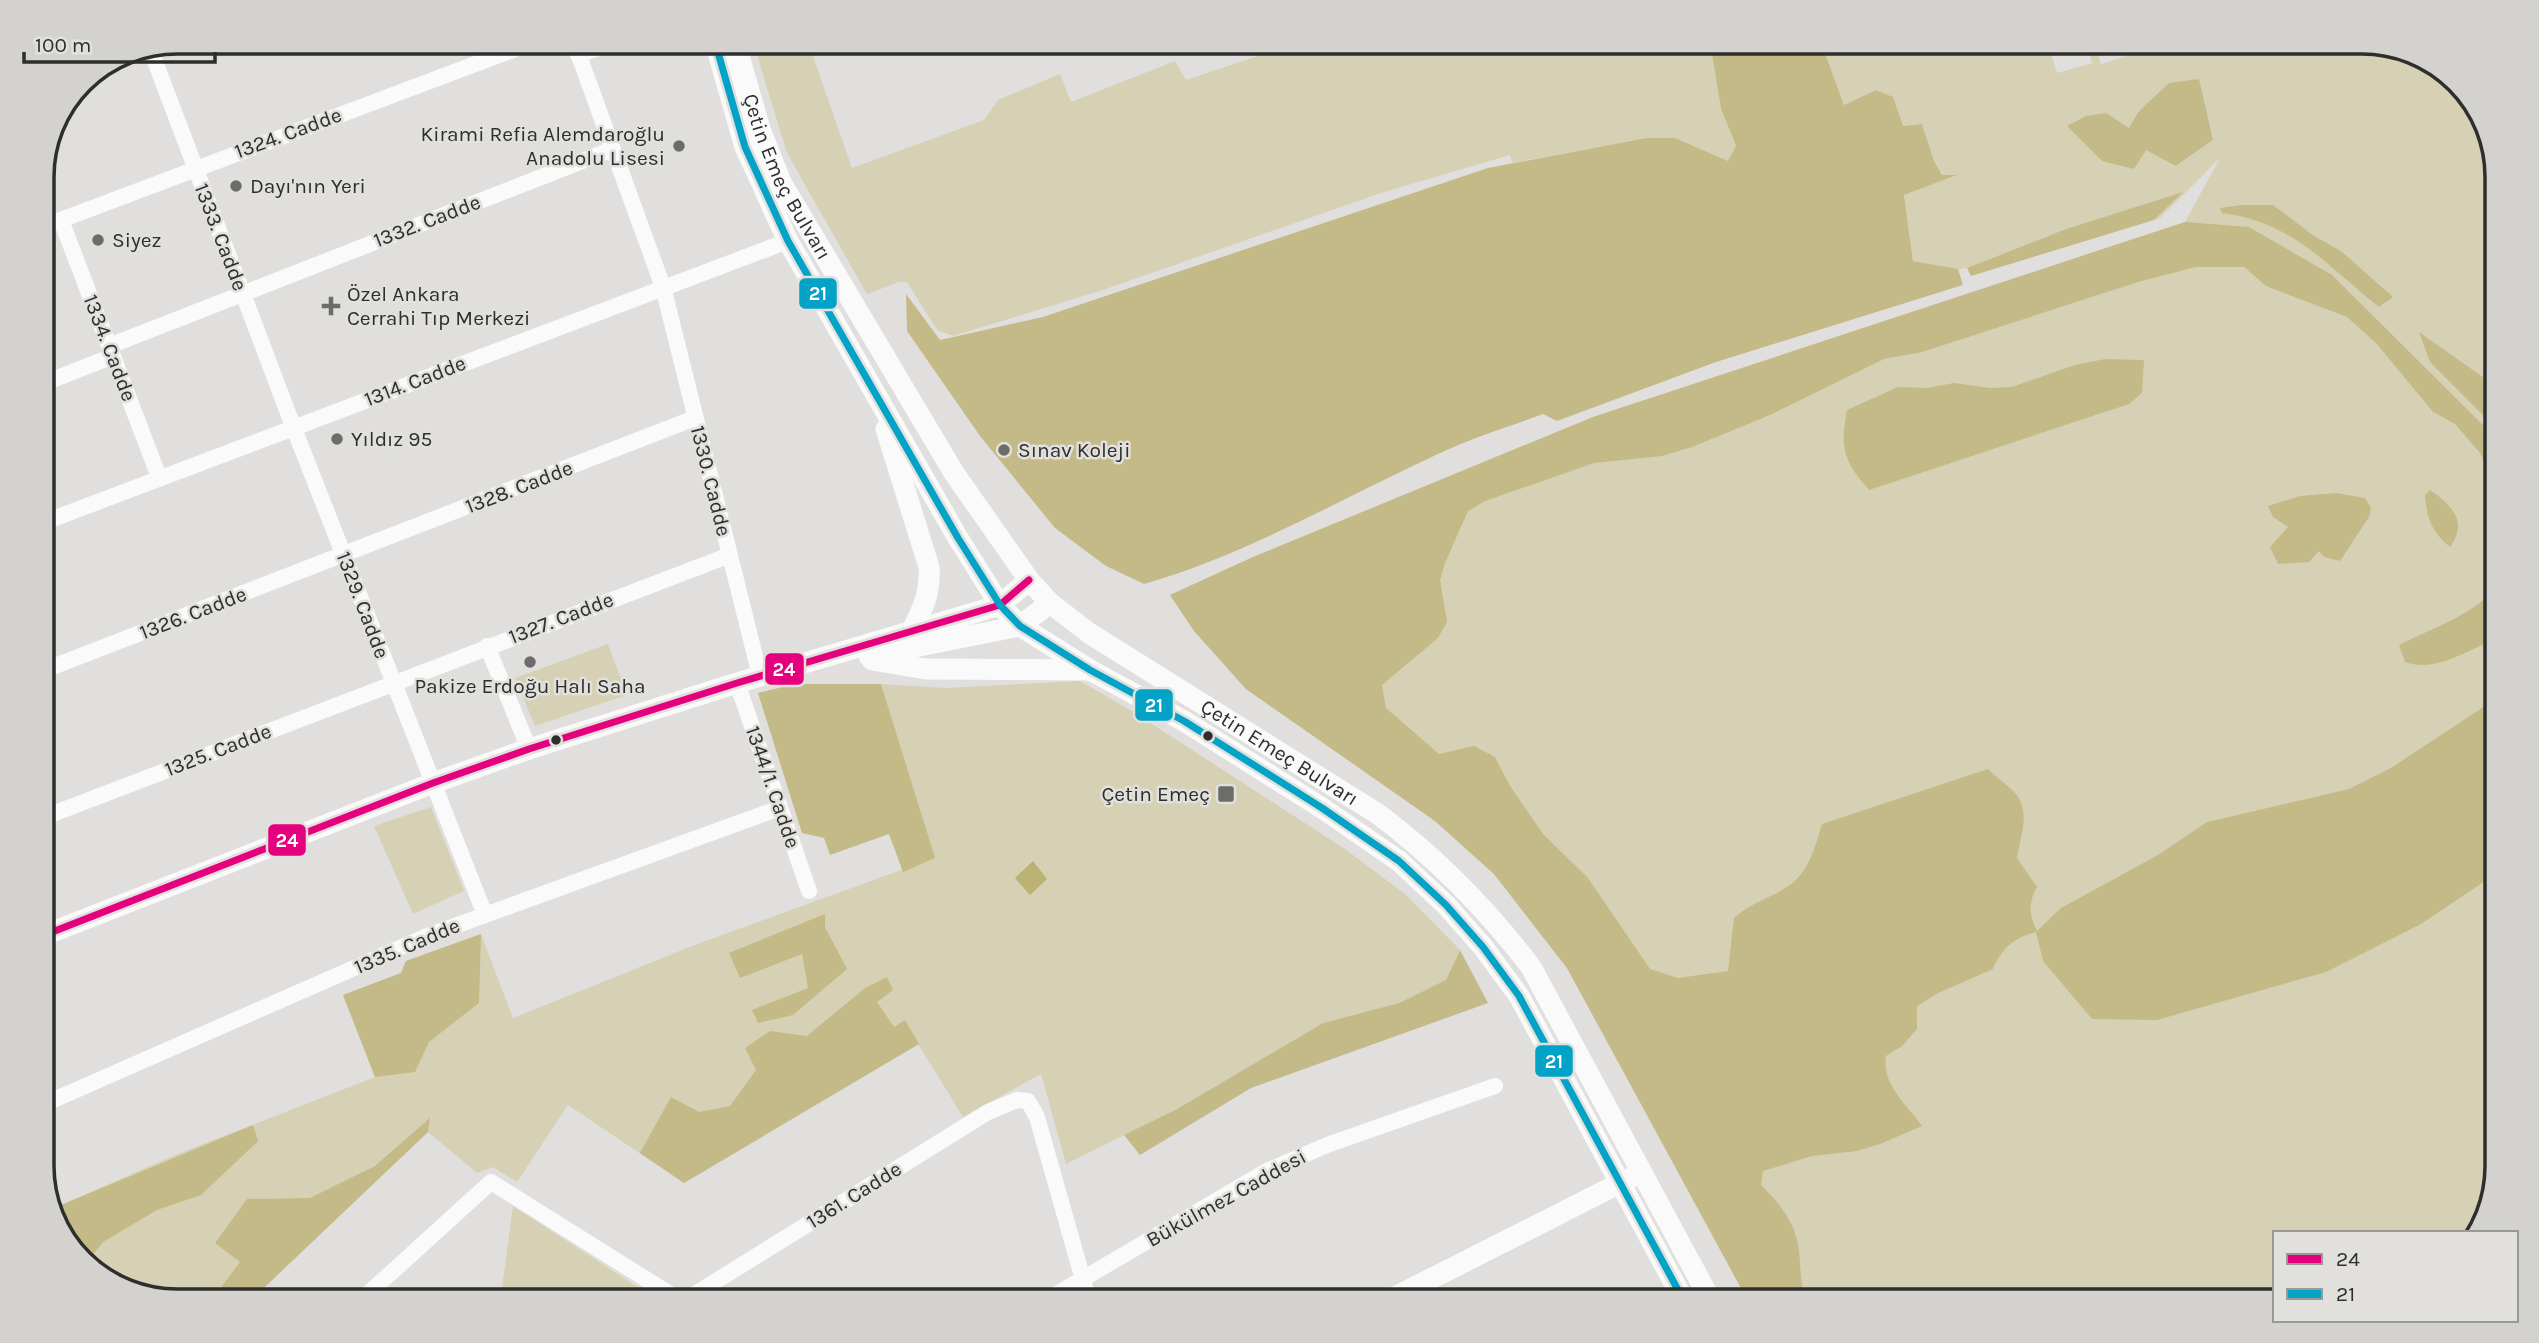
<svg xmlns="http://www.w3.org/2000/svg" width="2539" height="1343" viewBox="0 0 2539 1343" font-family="Karla,sans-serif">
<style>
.green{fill:#d6d1b4;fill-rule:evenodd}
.forest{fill:#c3ba88}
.water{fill:#bcb273}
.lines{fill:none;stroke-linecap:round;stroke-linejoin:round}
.minor{stroke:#fafafa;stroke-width:16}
.major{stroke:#fafafa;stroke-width:21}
.bus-1-casing{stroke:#e1e0dc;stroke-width:12}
.bus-2-casing{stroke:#e1e0dc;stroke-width:12}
.bus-1{stroke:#e5007d;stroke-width:7}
.bus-2{stroke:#02a3c6;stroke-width:7}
.poi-dot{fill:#6c6c6a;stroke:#e1e0dc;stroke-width:2.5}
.bus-dot{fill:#2e2e2c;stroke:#e1e0dc;stroke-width:2.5}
.labels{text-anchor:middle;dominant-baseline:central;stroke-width:5;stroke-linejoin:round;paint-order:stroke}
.street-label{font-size:21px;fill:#2e2e2c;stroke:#e1e0dc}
.poi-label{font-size:21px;fill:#2e2e2c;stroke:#e1e0dc;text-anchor:start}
.rim{fill:none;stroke:#2e2e2c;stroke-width:3.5}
.line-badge{stroke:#e1e0dc;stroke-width:2.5}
.badge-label{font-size:19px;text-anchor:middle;font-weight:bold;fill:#fff}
</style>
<rect width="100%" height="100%" fill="#e0dfdd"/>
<path class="green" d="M 753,42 L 808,42 L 852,168 L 984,120 L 998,100 L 1060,74 L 1071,102 L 1175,61 L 1186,80 L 1285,47 L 1284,42 L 1710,42 L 1721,109 L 1736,147 L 1728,161 L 1675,138 L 1646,138 L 1512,163 L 1510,155 L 1381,193 L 1100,291 L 953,336 L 937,330 L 907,282 L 899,282 L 867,294 L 787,153 Z
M 1821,42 L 2047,42 L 2057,73 L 2092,63 L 2087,46 L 2095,43 L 2101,64 L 2170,42 L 2361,42 L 2422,56 L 2474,103 L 2497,169 L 2497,1165 L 2483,1226 L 2477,1233 L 2275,1233 L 2275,1301 L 1748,1301 L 1567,968 L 1494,874 L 1435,821 L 1246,689 L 1194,631 L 1170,595 L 1253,557 L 1593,417 L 2185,222 L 2220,158 L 2159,219 L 2154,220 L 2181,193 L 2066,229 L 1967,268 L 1958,269 L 1913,261 L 1904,195 L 1954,176 L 1942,175 L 1934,161 L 1922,124 L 1903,126 L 1876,90 L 1844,105 ZM 2198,79 L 2213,140 L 2177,166 L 2146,149 L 2129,128 L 2138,111 Z
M 608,644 L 627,695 L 535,726 L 515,678 Z
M 1080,681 L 1135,713 L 1345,849 L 1405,894 L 1460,950 L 1447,980 L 1399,1003 L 1323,1023 L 1177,1109 L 1066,1164 L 1041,1074 L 963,1117 L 918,1044 L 684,1183 L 568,1105 L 517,1182 L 493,1167 L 477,1173 L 428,1132 L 250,1301 L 178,1301 L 117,1287 L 65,1240 L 54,1208 L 175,1155 L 375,1077 L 343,995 L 401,973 L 406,961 L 481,934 L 513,1018 L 692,946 L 934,858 L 881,684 L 945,688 Z
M 431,807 L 464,891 L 413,914 L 374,826 Z
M 513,1206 L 659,1301 L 493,1301 L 502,1288 Z"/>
<path class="forest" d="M 1710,42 L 1821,42 L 1844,105 L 1876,90 L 1893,97 L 1903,126 L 1922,124 L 1934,161 L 1942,175 L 1957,175 L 1904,195 L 1913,261 L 1958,269 L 1963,285 L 1716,362 L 1557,421 L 1543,414 C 1508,427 1471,438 1438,454 C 1340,499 1248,554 1144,584 L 1106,566 L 1055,528 L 980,436 L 907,331 L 906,294 L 940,340 L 1043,317 L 1488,168 L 1646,138 L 1675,138 L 1728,161 L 1736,146 L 1721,109 Z
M 2199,79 L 2213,140 L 2176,166 L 2146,150 L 2134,169 L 2102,161 L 2067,126 L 2086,116 L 2106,113 L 2129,128 L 2138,112 L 2169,83 Z
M 2183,192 L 2154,220 L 1971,276 L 1967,268 L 2066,229 Z
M 2242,205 L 2273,205 L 2314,236 L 2341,251 L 2393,297 L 2379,307 C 2326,265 2293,222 2222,213 L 2220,208 Z
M 2185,222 L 2249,227 L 2332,275 L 2497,439 L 2497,482 L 2491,478 L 2480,453 L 2455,424 L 2433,412 L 2376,343 L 2347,317 L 2266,286 L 2244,267 L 2196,267 L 2138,282 L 1922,352 L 1884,359 L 1770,415 L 1692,447 L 1662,456 L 1594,463 L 1485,501 L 1468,511 L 1445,563 L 1440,580 L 1447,622 L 1438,638 L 1382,685 L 1386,708 L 1439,754 L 1474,746 L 1495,757 L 1510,786 L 1543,834 L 1588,878 L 1650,969 L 1678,978 L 1728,971 L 1734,918 C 1750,903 1769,899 1787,887 C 1809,873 1815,847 1822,824 L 1988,769 C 1997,778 2006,784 2014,792 C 2032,810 2020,838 2017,858 L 2037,887 C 2028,903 2029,915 2037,931 L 2061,908 L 2158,855 L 2207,822 L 2349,789 L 2391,768 L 2497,698 L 2497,873 L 2421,924 L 2326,972 L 2157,1020 L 2092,1019 L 2043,961 L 2036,932 C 2014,938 2002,948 1993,969 L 1938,993 L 1917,1006 L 1917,1029 L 1902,1046 L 1886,1056 C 1881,1084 1907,1105 1922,1126 L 1880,1144 L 1857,1151 L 1812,1156 L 1763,1171 L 1761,1185 C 1780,1204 1796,1223 1799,1251 C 1801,1269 1800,1284 1806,1301 L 1748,1301 L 1567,968 L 1494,874 L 1435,821 L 1246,689 L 1194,631 L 1170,595 L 1253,557 L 1593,417 Z
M 2419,332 L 2497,387 L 2497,429 L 2430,362 Z
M 2105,359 L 2144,360 L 2142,393 L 2129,404 L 1869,490 C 1843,461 1840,447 1847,410 L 1898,387 L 1926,388 L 1954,383 L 1990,388 L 2012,387 L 2075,365 Z
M 2430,490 C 2453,506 2468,522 2450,547 C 2432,532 2427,520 2425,495 Z
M 2336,493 L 2365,498 L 2371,508 L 2369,517 L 2340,561 L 2324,557 L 2319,551 L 2309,562 L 2278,564 L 2270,547 L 2288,527 L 2273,517 L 2268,506 L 2300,496 Z
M 2497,587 L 2497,638 C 2469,650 2435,673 2405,662 L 2399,645 C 2433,628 2471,616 2497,587 Z
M 795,684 L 881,684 L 935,858 L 903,872 L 889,834 L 830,855 L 824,838 L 802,833 L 758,693 Z
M 825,914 L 825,927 L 847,969 L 793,1015 L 758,1023 L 752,1010 L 808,988 L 802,954 L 740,978 L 729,953 Z
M 481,934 L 479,1003 L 429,1042 L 415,1072 L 375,1077 L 343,995 L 401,973 L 406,961 Z
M 1460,950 L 1488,1003 L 1251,1088 L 1140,1155 L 1124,1135 L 1177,1109 L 1323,1023 L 1399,1003 L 1446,980 Z
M 887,977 L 893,990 L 877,1002 L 894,1027 L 905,1020 L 919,1044 L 684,1183 L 640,1153 L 671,1097 L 699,1112 L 730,1106 L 756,1070 L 745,1048 L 770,1031 L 807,1036 L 865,988 Z
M 430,1118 L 428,1132 L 250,1301 L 193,1301 L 217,1293 L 240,1262 L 215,1243 L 247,1199 L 310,1198 L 375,1166 Z
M 253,1125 L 258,1141 L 201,1195 L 157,1210 L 103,1242 L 88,1261 L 65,1240 L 54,1208 Z"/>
<path class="water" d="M 1033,861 L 1047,879 L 1030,895 L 1015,878 Z"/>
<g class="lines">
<path class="minor" d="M 574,42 L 663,287 L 760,676
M 150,48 L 293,426 L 485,915
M 578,55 L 615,42
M 61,220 L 159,477
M 42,227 L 534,42
M 109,346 L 613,149
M 42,384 L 113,356
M 42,523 L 788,241
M 487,646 L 529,749
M 42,671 L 695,418
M 737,683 L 809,891
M 42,818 L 730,555
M 42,1105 L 427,936 L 780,808
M 360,1301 L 491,1182 L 681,1301
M 684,1301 L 988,1112 L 1017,1100 L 1028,1101 L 1037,1117 L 1089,1301
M 1045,1301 L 1267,1171 L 1327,1145 L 1495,1086"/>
<g class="major">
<path d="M 715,42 L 745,147 L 788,241 L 958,538 L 1000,605 L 1020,626 L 1090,670 L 1184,721 L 1322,808 L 1399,861 L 1446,905 L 1483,947 L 1519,996 L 1684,1301"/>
<path id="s1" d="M 735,42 L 760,129 L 781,182 L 954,473 L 1029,580 L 1050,603 L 1089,633 L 1378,814 C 1438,859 1486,908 1531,967 L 1711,1301"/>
<path d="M 886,429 L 929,567 C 931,591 923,609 912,630"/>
<path d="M 869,656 L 1020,626 L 1050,603"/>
<path d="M 872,660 L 926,669 L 1090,670"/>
<path d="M 42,936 L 433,783 L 529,749 L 737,683 L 1000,605 L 1029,580"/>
<path d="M 1387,1301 L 1632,1177"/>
</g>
<g class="bus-1-casing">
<path id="bus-1" d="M 42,936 L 433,783 L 529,749 L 737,683 L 1000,605 L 1029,580"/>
</g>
<g class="bus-2-casing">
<path id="bus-2" d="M 715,42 L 745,147 L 788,241 L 958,538 L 1000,605 L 1020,626 L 1090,670 L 1184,721 L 1322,808 L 1399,861 L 1446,905 L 1483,947 L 1519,996 L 1684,1301"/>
</g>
<use href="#bus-1" class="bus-1"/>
<use href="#bus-2" class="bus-2"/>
</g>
<g class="poi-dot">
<circle cx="679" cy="146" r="7"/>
<circle cx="236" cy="186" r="7"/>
<circle cx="98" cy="240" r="7"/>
<path d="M327.5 295.5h7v7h7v7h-7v7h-7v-7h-7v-7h7z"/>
<circle cx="337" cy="439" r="7"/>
<circle cx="1004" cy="450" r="7"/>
<circle cx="530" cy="662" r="7"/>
<rect x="1217" y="785" width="18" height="18" rx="3.5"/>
</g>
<g class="bus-dot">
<circle cx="1208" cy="736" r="6"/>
<circle cx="556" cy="740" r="6"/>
</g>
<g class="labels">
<g class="street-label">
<text transform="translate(288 133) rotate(-20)">1324. Cadde</text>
<text stroke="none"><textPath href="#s1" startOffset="145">Çetin Emeç Bulvarı</textPath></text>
<text transform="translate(427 221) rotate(-21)">1332. Cadde</text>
<text transform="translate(221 237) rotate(69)">1333. Cadde</text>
<text transform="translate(110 348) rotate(69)">1334. Cadde</text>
<text transform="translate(415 381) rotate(-21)">1314. Cadde</text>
<text transform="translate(711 481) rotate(76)">1330. Cadde</text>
<text transform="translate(519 487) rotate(-21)">1328. Cadde</text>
<text transform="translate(363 605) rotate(69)">1329. Cadde</text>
<text transform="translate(193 613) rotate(-21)">1326. Cadde</text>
<text transform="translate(561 618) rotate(-21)">1327. Cadde</text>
<text transform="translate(218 750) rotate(-21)">1325. Cadde</text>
<text stroke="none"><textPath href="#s1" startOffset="922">Çetin Emeç Bulvarı</textPath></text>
<text transform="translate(773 787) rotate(71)">1344/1. Cadde</text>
<text transform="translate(407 946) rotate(-23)">1335. Cadde</text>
<text transform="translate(854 1195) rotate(-32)">1361. Cadde</text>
<text transform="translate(1226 1198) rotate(-29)">Bükülmez Caddesi</text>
</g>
<g class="poi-label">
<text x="665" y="134" text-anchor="end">Kirami Refia Alemdaroğlu<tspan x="665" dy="24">Anadolu Lisesi</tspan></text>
<text x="250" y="186">Dayı'nın Yeri</text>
<text x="112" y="240">Siyez</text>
<text x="347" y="294">Özel Ankara<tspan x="347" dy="24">Cerrahi Tıp Merkezi</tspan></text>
<text x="351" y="439">Yıldız 95</text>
<text x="1018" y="450">Sınav Koleji</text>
<text x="530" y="686" text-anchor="middle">Pakize Erdoğu Halı Saha</text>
<text x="1210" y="794" text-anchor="end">Çetin Emeç</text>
</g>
</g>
<path d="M0 0H2539V1343H0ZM177 54H2362A123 123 0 0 1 2485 177V1166A123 123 0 0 1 2362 1289H177A123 123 0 0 1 54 1166V177A123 123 0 0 1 177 54Z" fill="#d3d2ce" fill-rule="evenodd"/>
<path class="rim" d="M177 54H2362A123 123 0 0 1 2485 177V1166A123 123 0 0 1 2362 1289H177A123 123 0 0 1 54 1166V177A123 123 0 0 1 177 54Z"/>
<g class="line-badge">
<rect x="798" y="277" width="40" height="33" rx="7" fill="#02a3c6"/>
<rect x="764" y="652" width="41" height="34" rx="7" fill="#e5007d"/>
<rect x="1134" y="688" width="40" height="34" rx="7" fill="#02a3c6"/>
<rect x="267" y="823" width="40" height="34" rx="7" fill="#e5007d"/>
<rect x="1534" y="1044" width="40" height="34" rx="7" fill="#02a3c6"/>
</g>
<g class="badge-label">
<text x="818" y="300">21</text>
<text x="784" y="676">24</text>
<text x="1154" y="712">21</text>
<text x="287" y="847">24</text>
<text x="1554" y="1068">21</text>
</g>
<rect x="2273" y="1231" width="245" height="91" fill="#e1e0dc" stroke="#999996" stroke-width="2"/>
<rect x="2287" y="1254" width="35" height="10" fill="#e5007d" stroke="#999996" stroke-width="2"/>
<text x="2336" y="1266" font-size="21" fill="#2e2e2c">24</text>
<rect x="2287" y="1289" width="35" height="10" fill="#02a3c6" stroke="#999996" stroke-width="2"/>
<text x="2336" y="1301" font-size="21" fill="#2e2e2c">21</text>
<path d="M24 52v10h191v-10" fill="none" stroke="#2e2e2c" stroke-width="3.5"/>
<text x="35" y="52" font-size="21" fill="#2e2e2c" stroke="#e1e0dc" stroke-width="5" paint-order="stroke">100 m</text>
</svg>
